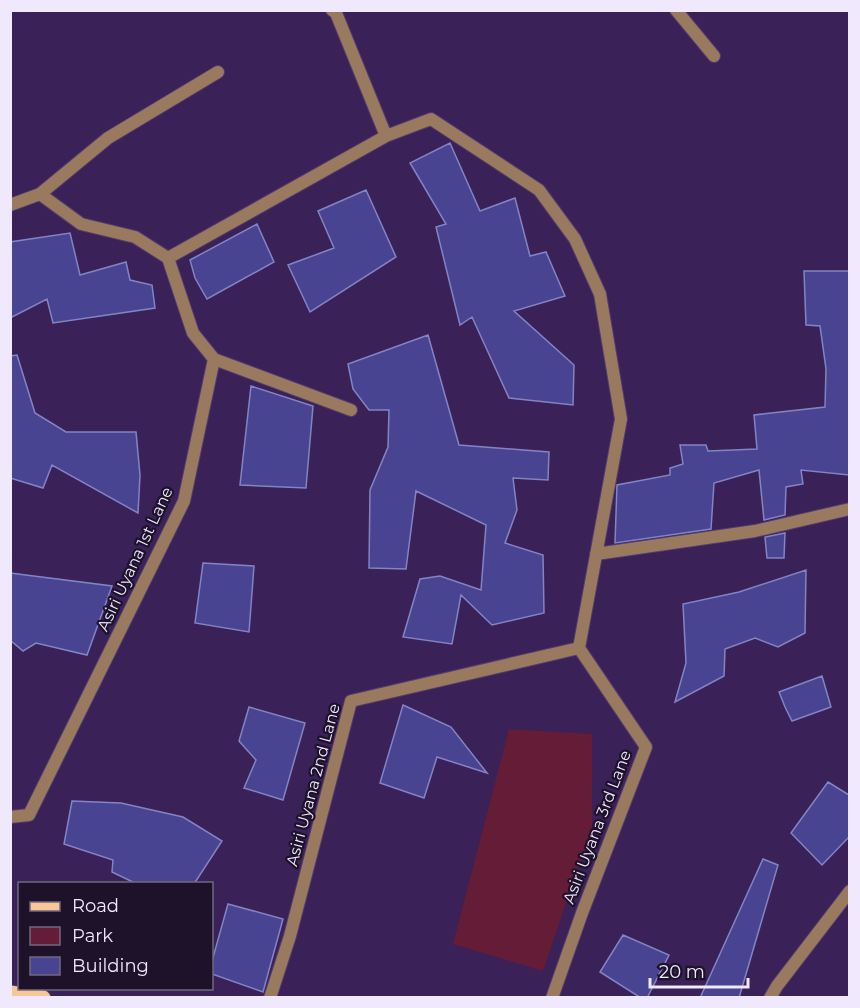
<svg xmlns="http://www.w3.org/2000/svg" width="860" height="1008" viewBox="0 0 860 1008" font-family="Montserrat,sans-serif">
<style>
.green{fill:#651c36}
.building{fill:#494491;stroke:#8384c4;stroke-width:1.5}
.lines{fill:none;stroke-linecap:round;stroke-linejoin:round}
.street-casing{stroke:#533d6e;stroke-width:14}
.primary-casing{stroke:#533d6e;stroke-width:17}
.street{stroke:#997a5e;stroke-width:12}
.primary{stroke:#f9c698;stroke-width:15}
.labels{text-anchor:middle;dominant-baseline:central;stroke-width:4.5;stroke-linejoin:round;paint-order:stroke}
.street-label{font-size:16px;fill:#f0e8fd;stroke:#1d122a}
</style>
<rect width="100%" height="100%" fill="#3a2157"/>
<path class="green" d="M 509,729 L 592,734 L 592,826 L 543,971 L 453,944 Z"/>
<path class="building" d="M 450,143 L 480,211 L 515,198 L 530,256 L 546,252 L 565,296 L 514,311 L 574,365 L 573,405 L 509,398 L 472,317 L 460,325 L 436,227 L 446,224 L 410,163 Z
M 366,190 L 396,257 L 310,312 L 288,265 L 334,248 L 318,211 Z
M 257,224 L 274,262 L 207,299 L 195,278 L 190,260 Z
M 70,233 L 80,275 L 126,262 L 130,280 L 152,285 L 155,308 L 53,323 L 47,299 L 10,318 L 10,242 Z
M 804,271 L 849,271 L 849,475 L 801,470 L 803,484 L 786,487 L 785,515 L 764,520 L 759,470 L 714,483 L 711,529 L 615,543 L 617,485 L 670,475 L 670,468 L 683,464 L 680,445 L 706,445 L 708,451 L 757,449 L 754,415 L 825,407 L 826,369 L 820,326 L 806,325 Z
M 428,335 L 459,445 L 549,452 L 548,480 L 513,478 L 517,510 L 505,543 L 543,555 L 544,613 L 492,625 L 461,595 L 452,644 L 403,637 L 420,579 L 440,576 L 481,590 L 486,525 L 416,491 L 406,569 L 369,568 L 370,490 L 388,447 L 389,410 L 369,410 L 353,389 L 348,364 Z
M 17,355 L 35,413 L 66,432 L 136,432 L 140,475 L 138,513 L 52,465 L 43,488 L 10,478 L 10,356 Z
M 251,386 L 313,406 L 306,488 L 240,485 Z
M 785,533 L 784,558 L 767,558 L 765,537 Z
M 203,563 L 254,566 L 249,632 L 195,623 Z
M 806,570 L 805,633 L 778,647 L 755,638 L 725,649 L 724,676 L 675,702 L 686,663 L 683,604 L 739,592 Z
M 10,573 L 112,586 L 87,655 L 36,643 L 23,651 L 10,640 Z
M 822,676 L 831,707 L 792,721 L 785,707 L 779,692 Z
M 403,705 L 451,727 L 487,773 L 437,757 L 424,798 L 380,783 Z
M 249,707 L 305,723 L 283,800 L 244,788 L 256,760 L 239,741 Z
M 828,782 L 849,795 L 849,837 L 822,865 L 791,833 Z
M 72,801 L 121,803 L 183,817 L 222,841 L 194,884 L 137,884 L 112,872 L 113,860 L 64,844 Z
M 763,859 L 778,865 L 739,998 L 700,998 Z
M 228,904 L 283,919 L 263,992 L 212,974 L 212,961 Z
M 623,935 L 669,955 L 647,998 L 641,998 L 600,972 Z"/>
<g class="lines">
<g class="street-casing">
<path id="street" d="M 332,10 L 336,13 L 386,136
M 676,10 L 714,56
M 40,194 L 81,224 L 135,237 L 168,258
M 10,205 L 40,194 L 108,138 L 218,72
M 168,258 L 386,136 L 431,119 L 539,190 L 575,239 L 600,294 L 621,419 L 579,648
M 214,359 L 351,410
M 596,554 L 755,531 L 850,509
M 10,817 L 29,815 L 184,501 L 214,359 L 193,333 L 168,258
M 270,998 L 290,936 L 351,701 L 579,648
M 552,998 L 582,913 L 646,747 L 579,648
M 770,998 L 777,986 L 850,891"/>
</g>
<g class="primary-casing">
<path id="primary" d="M 10,993 L 43,998"/>
</g>
<use href="#street" class="street"/>
<use href="#primary" class="primary"/>
</g>
<g class="labels">
<g class="street-label">
<text transform="translate(135 559) rotate(-65)">Asiri Uyana 1st Lane</text>
<text transform="translate(313 785) rotate(-75)">Asiri Uyana 2nd Lane</text>
<text transform="translate(597 827) rotate(-69)">Asiri Uyana 3rd Lane</text>
</g>
</g>
<rect width="860" height="1008" fill="none" stroke="#f0e8fd" stroke-width="24"/>
<rect x="18" y="882" width="195" height="108" fill="#1d122a" stroke="#71687e" stroke-width="1.5"/>
<rect x="30" y="902" width="30" height="9" fill="#f9c698" stroke="#71687e" stroke-width="1.5"/>
<text x="72" y="912" font-size="18" fill="#f0e8fd">Road</text>
<rect x="30" y="927" width="30" height="18" fill="#651c36" stroke="#71687e" stroke-width="1.5"/>
<text x="72" y="942" font-size="18" fill="#f0e8fd">Park</text>
<rect x="30" y="957" width="30" height="18" fill="#494491" stroke="#71687e" stroke-width="1.5"/>
<text x="72" y="972" font-size="18" fill="#f0e8fd">Building</text>
<path d="M650 978v9h98v-9" fill="none" stroke="#f0e8fd" stroke-width="3"/>
<text x="659" y="978" font-size="18" fill="#f0e8fd" stroke="#1d122a" stroke-width="4.5" paint-order="stroke">20 m</text>
</svg>
